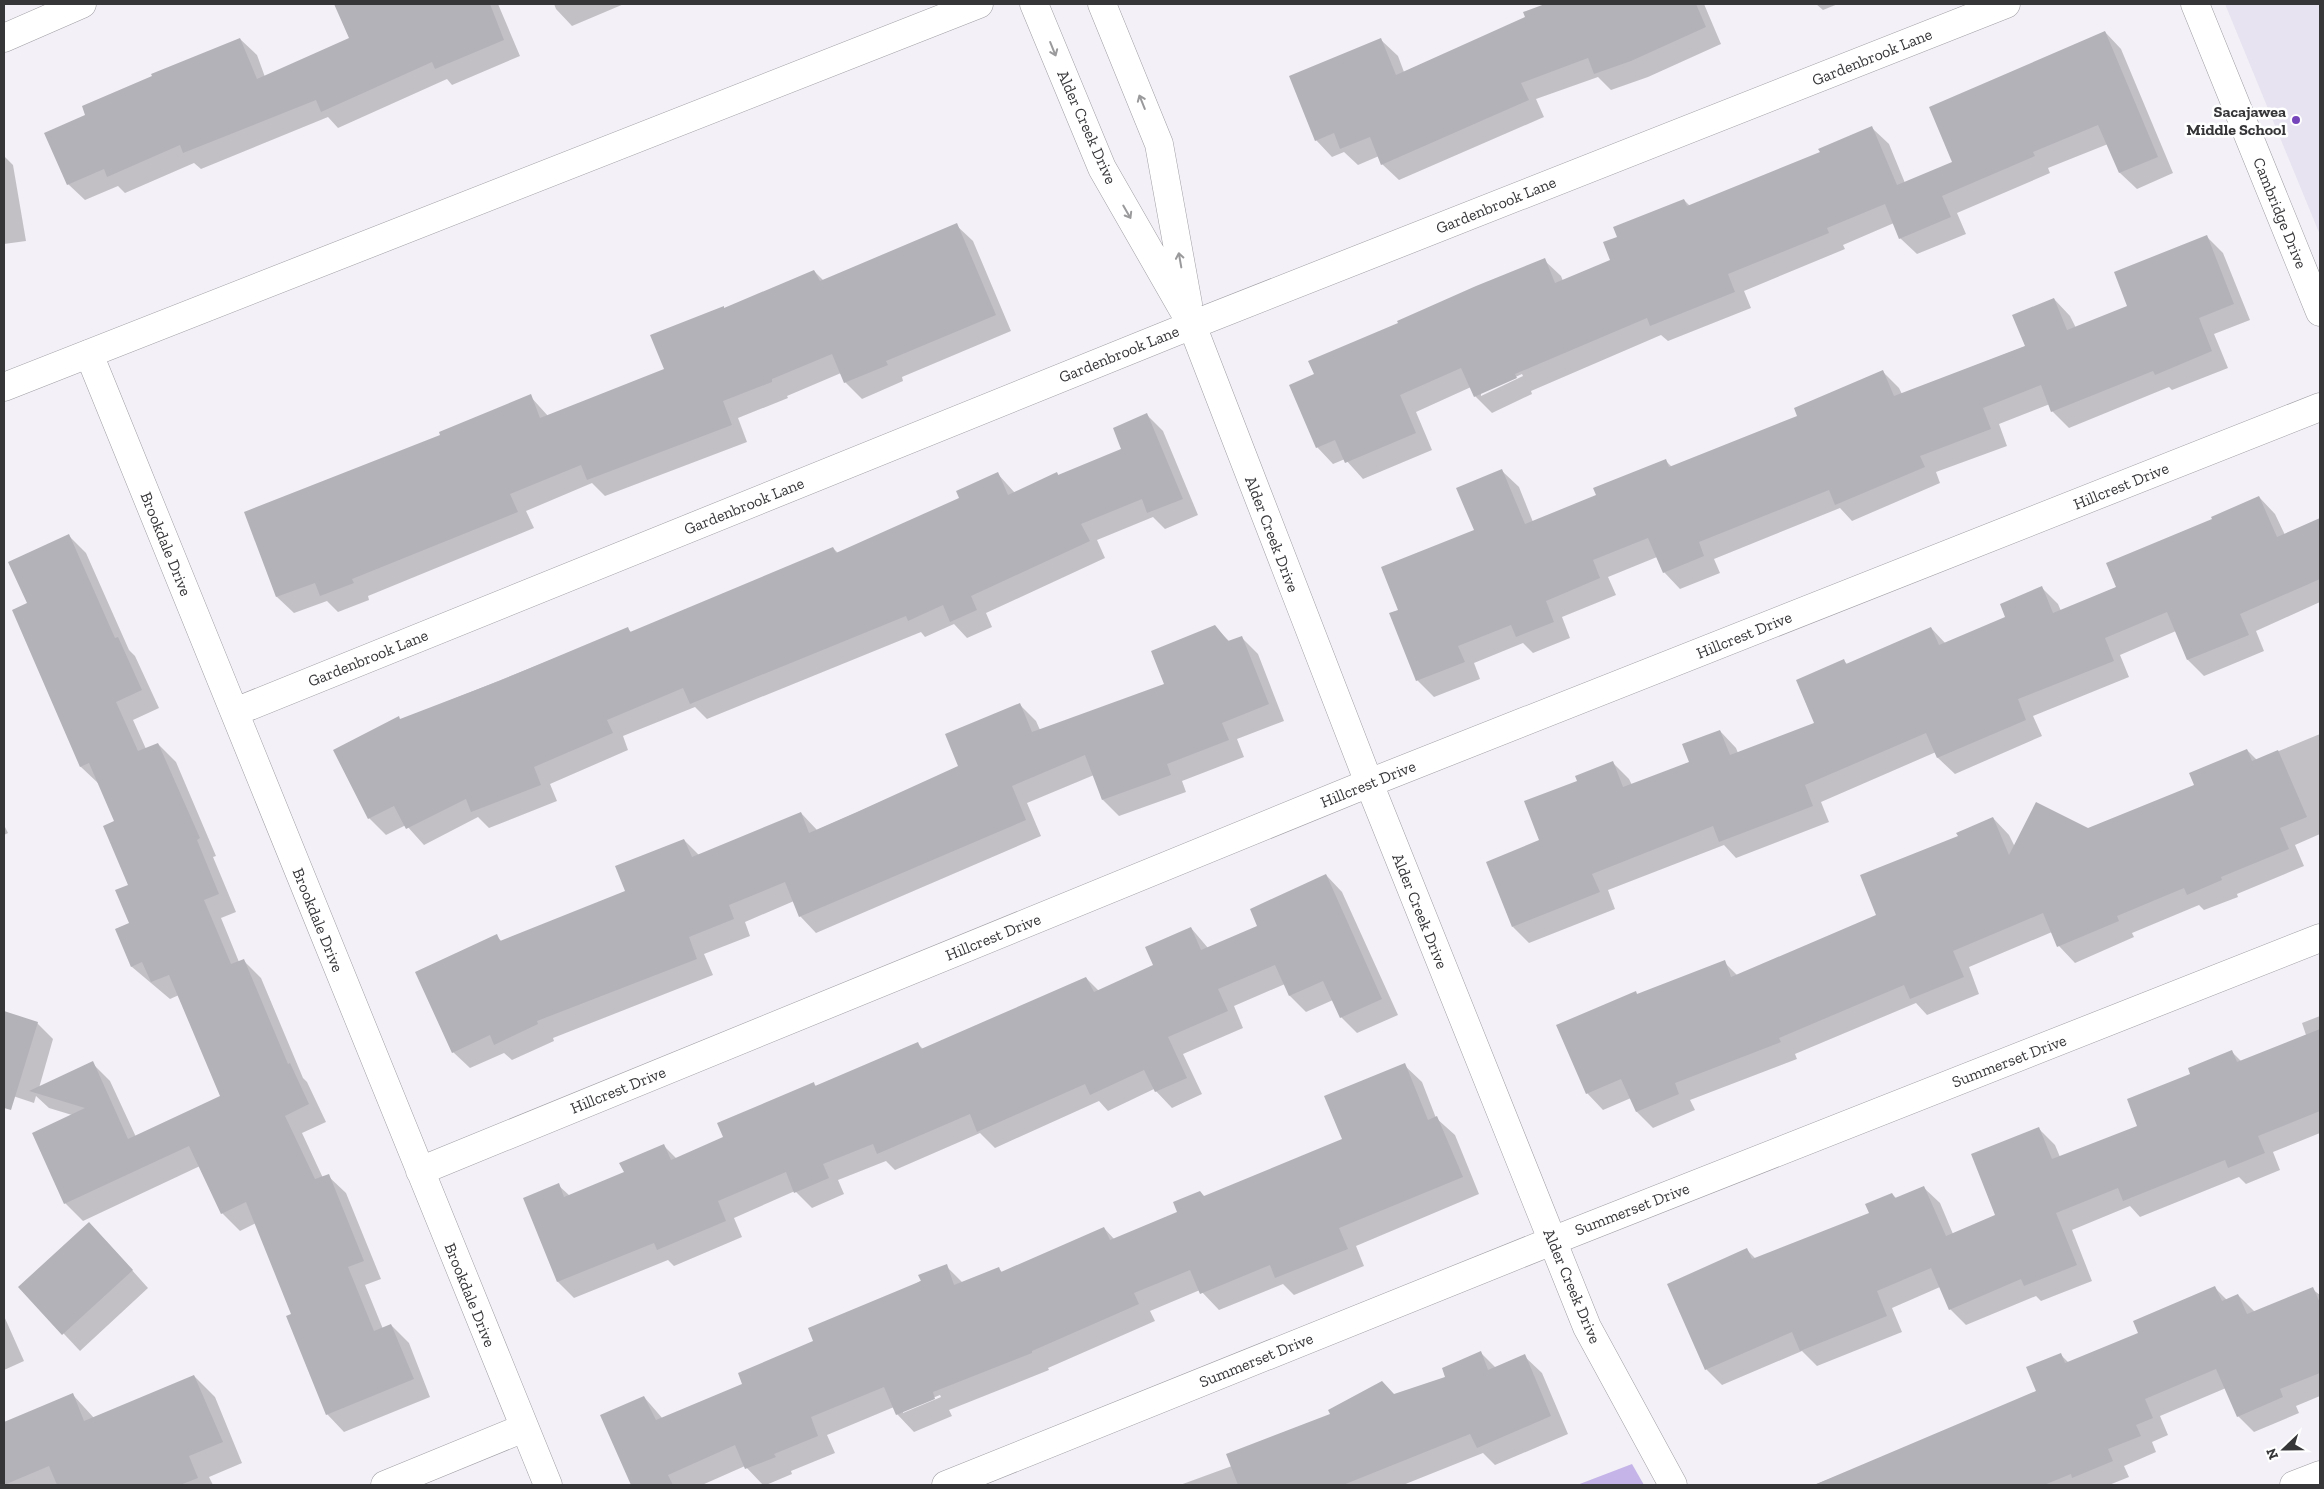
<svg xmlns="http://www.w3.org/2000/svg" width="2324" height="1489" viewBox="0 0 2324 1489" font-family="'Zilla Slab',serif">
<style>
.built{fill:#e7e3f0}
.green{fill:#c5b4e8}
.shadow{fill:#0003;fill-rule:evenodd}
.building{fill:#b4b2b9}
.lines{fill:none;stroke-linecap:round;stroke-linejoin:round}
.street-casing{stroke:#9f9da3;stroke-width:29}
.secondary-casing{stroke:#9f9da3;stroke-width:29}
.street{stroke:#fff;stroke-width:28}
.secondary{stroke:#fff;stroke-width:28}
.oneway{stroke:#9a9a9c}
.poi-dot{fill:#7644bb;stroke:#fff;stroke-width:2}
.labels{text-anchor:middle;dominant-baseline:central;stroke-width:5;stroke-linejoin:round;paint-order:stroke}
.street-label{font-size:16px;fill:#363538;stroke:#fff}
.poi-label{font-size:16px;font-weight:bold;fill:#363538;stroke:#fff;text-anchor:end}
</style>
<rect width="100%" height="100%" fill="#f3f1f7"/>
<path class="built" d="M 2225,4 L 2320,4 L 2320,235 Z"/>
<path class="green" d="M 1632,1464 L 1644,1485 L 1577,1485 Z"/>
<path class="shadow" d="M 335,4 L 498,4 L 520,56 L 452,85 L 447,79 L 338,128 L 328,117 L 201,169 L 194,163 L 125,193 L 118,186 L 85,200 L 68,184 L 87,116 L 240,39 L 257,55 L 265,77 L 350,39 Z
M 554,4 L 624,4 L 572,26 L 556,9 Z
M 1549,4 L 1704,4 L 1721,44 L 1648,77 L 1611,90 L 1598,77 L 1536,99 L 1544,117 L 1399,180 L 1382,164 L 1379,156 L 1358,165 L 1344,152 L 1332,157 L 1316,140 L 1381,40 L 1398,56 L 1404,72 L 1527,18 L 1525,12 Z
M 1816,4 L 1838,4 L 1823,10 Z
M 2105,32 L 2121,49 L 2173,173 L 2137,189 L 2120,173 L 2108,144 L 2048,168 L 2050,173 L 1957,213 L 1966,234 L 1917,254 L 1900,238 L 1894,223 L 1843,245 L 1845,249 L 1744,291 L 1751,308 L 1668,341 L 1661,335 L 1531,391 L 1532,394 L 1492,413 L 1475,396 L 1471,387 L 1416,412 L 1432,450 L 1363,479 L 1345,459 L 1333,464 L 1317,447 L 1316,375 L 1544,260 L 1561,276 L 1563,281 L 1612,261 L 1618,237 L 1684,200 L 1690,206 L 1821,153 L 1872,128 L 1889,144 L 1905,183 L 1954,162 ZM 1522,374 L 1523,376 L 1481,396 L 1481,393 Z
M 4,156 L 13,165 L 26,241 L 4,244 Z
M 956,225 L 973,241 L 1011,331 L 902,377 L 903,381 L 862,399 L 845,382 L 841,373 L 787,396 L 788,398 L 738,418 L 747,442 L 605,496 L 592,483 L 526,511 L 534,528 L 368,596 L 369,600 L 338,612 L 327,601 L 294,613 L 277,597 L 246,513 L 442,436 L 530,396 L 548,416 L 666,370 L 725,309 L 814,271 L 824,281 Z
M 2206,236 L 2223,253 L 2250,320 L 2214,334 L 2228,368 L 2172,390 L 2169,387 L 2069,428 L 2052,411 L 2050,404 L 1999,424 L 2007,446 L 1936,472 L 1940,483 L 1852,521 L 1840,508 L 1714,559 L 1720,573 L 1680,589 L 1664,572 L 1657,557 L 1608,577 L 1616,595 L 1562,617 L 1570,638 L 1533,653 L 1523,643 L 1474,663 L 1480,679 L 1434,697 L 1417,680 L 1391,614 L 1400,610 L 1475,531 L 1502,471 L 1519,487 L 1533,522 L 1598,495 L 1665,460 L 1672,467 L 1799,417 L 1883,372 L 1899,388 L 1902,394 L 2026,346 L 2054,299 L 2070,316 L 2076,328 L 2129,307 Z
M 1147,415 L 1163,431 L 1198,515 L 1165,529 L 1153,517 L 1097,540 L 1105,558 L 986,613 L 992,627 L 967,638 L 954,624 L 925,637 L 921,632 L 707,719 L 695,707 L 623,736 L 628,750 L 550,784 L 557,801 L 489,828 L 478,817 L 424,845 L 406,825 L 386,835 L 369,818 L 401,720 L 628,629 L 632,633 L 833,548 L 838,553 L 961,499 L 997,473 L 1015,493 L 1057,473 L 1059,476 L 1123,449 Z
M 2259,497 L 2275,514 L 2285,535 L 2314,523 L 2320,529 L 2320,602 L 2256,631 L 2264,651 L 2204,676 L 2188,660 L 2176,631 L 2120,655 L 2129,677 L 2033,716 L 2042,736 L 1955,774 L 1938,758 L 1936,752 L 1821,802 L 1829,822 L 1736,858 L 1724,845 L 1608,890 L 1615,909 L 1529,943 L 1513,927 L 1541,841 L 1578,781 L 1613,763 L 1629,779 L 1632,785 L 1690,762 L 1720,731 L 1736,748 L 1738,753 L 1816,724 L 1844,661 L 1848,665 L 1931,628 L 1946,644 L 2007,618 L 2042,588 L 2058,604 L 2061,611 L 2117,587 L 2214,519 Z
M 69,536 L 86,553 L 129,650 L 135,656 L 159,708 L 133,720 L 146,749 L 158,744 L 176,762 L 216,856 L 213,857 L 236,912 L 221,918 L 239,962 L 243,960 L 261,978 L 303,1078 L 307,1082 L 326,1122 L 302,1133 L 323,1178 L 328,1176 L 346,1193 L 381,1279 L 365,1285 L 383,1329 L 391,1325 L 409,1343 L 430,1397 L 344,1432 L 327,1414 L 292,1314 L 256,1223 L 240,1231 L 222,1213 L 200,1166 L 83,1221 L 65,1203 L 72,1115 L 49,1108 L 36,1096 L 34,1103 L 4,1093 L 4,1012 L 37,1023 L 53,1039 L 39,1088 L 92,1063 L 110,1081 L 136,1137 L 221,1097 L 179,995 L 170,999 L 132,967 L 116,929 L 131,923 L 130,885 L 116,821 L 99,784 L 81,767 L 13,610 L 29,604 Z
M 1215,627 L 1230,642 L 1241,637 L 1258,654 L 1284,721 L 1237,739 L 1244,757 L 1182,781 L 1186,792 L 1119,816 L 1103,800 L 1094,775 L 1027,803 L 1041,836 L 816,933 L 800,916 L 794,901 L 745,922 L 750,936 L 704,954 L 713,975 L 553,1038 L 554,1041 L 512,1060 L 504,1053 L 470,1068 L 453,1052 L 496,935 L 502,942 L 627,892 L 684,840 L 699,855 L 801,813 L 817,830 L 960,767 L 1019,704 L 1036,721 L 1040,730 L 1165,685 Z
M 2320,734 L 2320,834 L 2295,845 L 2304,866 L 2237,894 L 2238,897 L 2204,910 L 2199,905 L 2132,933 L 2134,937 L 2075,963 L 2059,946 L 2052,932 L 1969,967 L 1979,994 L 1927,1015 L 1916,1003 L 1795,1054 L 1797,1059 L 1690,1100 L 1695,1110 L 1653,1128 L 1637,1112 L 1631,1098 L 1603,1110 L 1587,1093 L 1638,995 L 1724,962 L 1738,976 L 1878,916 L 1959,836 L 1993,818 L 2009,835 L 2015,847 L 2088,829 L 2196,786 L 2247,750 L 2257,760 Z
M 4,825 L 8,833 L 4,835 Z
M 1326,875 L 1342,892 L 1398,1015 L 1357,1033 L 1341,1017 L 1333,1000 L 1306,1012 L 1290,996 L 1285,984 L 1234,1006 L 1243,1028 L 1183,1054 L 1202,1094 L 1172,1108 L 1154,1089 L 1108,1111 L 1099,1101 L 995,1148 L 980,1133 L 895,1170 L 886,1161 L 838,1180 L 844,1194 L 812,1208 L 795,1191 L 734,1218 L 742,1237 L 674,1266 L 668,1260 L 574,1298 L 558,1282 L 558,1185 L 570,1196 L 625,1173 L 663,1145 L 677,1159 L 725,1138 L 813,1083 L 817,1087 L 917,1043 L 924,1050 L 1086,978 L 1099,991 L 1155,965 L 1191,928 L 1208,948 L 1259,926 Z
M 2320,1016 L 2320,1133 L 2273,1152 L 2280,1170 L 2246,1184 L 2239,1177 L 2140,1217 L 2130,1206 L 2072,1230 L 2092,1281 L 2041,1301 L 2036,1296 L 1966,1325 L 1950,1309 L 1940,1287 L 1892,1308 L 1902,1332 L 1817,1366 L 1802,1351 L 1722,1385 L 1706,1369 L 1746,1249 L 1756,1259 L 1870,1214 L 1892,1194 L 1897,1199 L 1923,1187 L 1940,1203 L 1953,1234 L 1997,1215 L 2039,1129 L 2055,1145 L 2060,1157 L 2139,1126 L 2192,1075 L 2231,1051 L 2242,1062 L 2306,1035 L 2302,1023 Z
M 1404,1065 L 1422,1082 L 1436,1118 L 1455,1135 L 1479,1194 L 1356,1246 L 1364,1266 L 1294,1295 L 1283,1284 L 1219,1310 L 1200,1290 L 1150,1311 L 1155,1321 L 1048,1368 L 1049,1370 L 949,1410 L 952,1416 L 914,1432 L 897,1414 L 894,1407 L 827,1435 L 835,1453 L 791,1471 L 792,1474 L 766,1485 L 763,1485 L 745,1466 L 702,1485 L 632,1485 L 602,1416 L 644,1397 L 663,1419 L 744,1384 L 946,1266 L 963,1283 L 999,1269 L 1003,1273 L 1104,1228 L 1115,1240 L 1179,1213 L 1205,1197 L 1343,1140 ZM 940,1395 L 941,1397 L 903,1413 L 903,1410 Z
M 105,1240 L 148,1288 L 80,1351 L 20,1287 Z
M 2215,1288 L 2227,1300 L 2238,1295 L 2255,1312 L 2312,1289 L 2320,1295 L 2320,1396 L 2296,1406 L 2299,1413 L 2254,1432 L 2238,1416 L 2226,1388 L 2160,1416 L 2168,1435 L 2152,1442 L 2156,1452 L 2124,1466 L 2129,1477 L 2109,1485 L 1814,1485 L 1930,1439 L 2037,1391 L 2060,1354 L 2069,1363 L 2140,1333 Z
M 4,1316 L 24,1361 L 4,1370 Z
M 1480,1352 L 1496,1368 L 1524,1356 L 1542,1373 L 1568,1434 L 1495,1465 L 1483,1453 L 1403,1485 L 1180,1485 L 1232,1466 L 1394,1396 L 1447,1377 Z
M 194,1376 L 215,1397 L 242,1463 L 209,1477 L 213,1485 L 4,1485 L 4,1424 L 73,1395 L 94,1418 Z"/>
<path class="building" d="M 334,4 L 490,4 L 504,40 L 435,69 L 432,62 L 321,112 L 316,100 L 183,153 L 180,145 L 107,177 L 104,169 L 67,185 L 44,133 L 85,115 L 82,106 L 152,76 L 151,74 L 240,38 L 257,79 L 349,38 Z
M 1545,4 L 1696,4 L 1706,27 L 1631,61 L 1594,74 L 1588,58 L 1521,83 L 1529,100 L 1381,165 L 1370,137 L 1340,149 L 1334,133 L 1315,141 L 1289,76 L 1381,38 L 1396,75 L 1525,17 L 1523,12 Z
M 2105,31 L 2158,157 L 2119,173 L 2098,125 L 2033,152 L 2035,156 L 1942,196 L 1951,217 L 1899,239 L 1885,204 L 1827,228 L 1829,233 L 1728,274 L 1735,292 L 1650,326 L 1647,318 L 1515,374 L 1517,378 L 1474,397 L 1461,368 L 1400,395 L 1416,433 L 1345,463 L 1335,440 L 1316,448 L 1289,385 L 1314,374 L 1308,361 L 1398,323 L 1397,321 L 1476,286 L 1545,258 L 1555,283 L 1610,260 L 1603,242 L 1617,237 L 1613,227 L 1684,199 L 1687,206 L 1820,152 L 1818,149 L 1872,126 L 1897,185 L 1952,162 L 1929,107 Z
M 957,223 L 996,315 L 886,361 L 888,365 L 844,383 L 832,354 L 772,379 L 772,382 L 723,401 L 732,425 L 587,480 L 581,465 L 510,494 L 518,512 L 352,579 L 354,583 L 320,596 L 315,583 L 276,597 L 244,512 L 440,435 L 439,432 L 531,394 L 540,418 L 664,369 L 650,335 L 724,306 L 724,308 L 814,270 L 820,281 Z
M 2207,235 L 2234,304 L 2199,318 L 2212,351 L 2155,375 L 2153,371 L 2051,412 L 2041,385 L 1983,408 L 1991,429 L 1920,456 L 1925,467 L 1835,505 L 1829,490 L 1699,542 L 1704,556 L 1663,573 L 1648,538 L 1593,560 L 1600,578 L 1546,601 L 1554,622 L 1516,637 L 1511,625 L 1458,646 L 1465,662 L 1416,681 L 1389,613 L 1398,610 L 1381,567 L 1474,530 L 1456,488 L 1502,469 L 1525,524 L 1596,495 L 1593,488 L 1666,459 L 1669,467 L 1797,416 L 1794,408 L 1883,370 L 1894,396 L 2025,346 L 2012,315 L 2054,298 L 2067,330 L 2127,306 L 2114,272 Z
M 1147,413 L 1183,499 L 1147,513 L 1142,499 L 1081,524 L 1090,541 L 971,596 L 977,610 L 950,622 L 943,605 L 908,621 L 906,616 L 690,704 L 683,688 L 607,720 L 613,733 L 534,767 L 541,785 L 471,812 L 466,799 L 406,829 L 394,806 L 368,819 L 333,750 L 399,716 L 400,719 L 499,681 L 628,627 L 630,632 L 833,547 L 836,553 L 959,498 L 956,491 L 998,472 L 1008,495 L 1057,472 L 1058,475 L 1121,449 L 1113,428 Z
M 2259,496 L 2277,537 L 2320,518 L 2320,579 L 2240,614 L 2249,635 L 2187,660 L 2167,612 L 2105,638 L 2114,661 L 2018,699 L 2026,720 L 1937,758 L 1926,733 L 1805,785 L 1813,806 L 1719,842 L 1713,826 L 1592,874 L 1600,892 L 1512,927 L 1486,862 L 1539,840 L 1524,801 L 1577,781 L 1575,776 L 1613,761 L 1623,787 L 1689,762 L 1682,744 L 1720,730 L 1730,755 L 1814,723 L 1796,680 L 1844,659 L 1846,664 L 1931,627 L 1939,645 L 2005,617 L 2000,604 L 2042,586 L 2053,613 L 2116,587 L 2106,563 L 2212,519 L 2211,517 Z
M 69,534 L 115,638 L 118,637 L 142,690 L 116,702 L 138,751 L 158,743 L 200,838 L 197,840 L 219,894 L 204,900 L 231,964 L 244,959 L 288,1064 L 290,1063 L 309,1104 L 285,1116 L 315,1179 L 329,1174 L 364,1261 L 348,1267 L 374,1331 L 391,1324 L 414,1379 L 326,1415 L 286,1316 L 291,1314 L 246,1202 L 221,1214 L 189,1146 L 64,1204 L 32,1133 L 85,1108 L 29,1091 L 93,1061 L 128,1139 L 220,1096 L 169,975 L 151,982 L 142,962 L 131,967 L 115,929 L 129,923 L 115,890 L 128,885 L 103,826 L 114,821 L 89,763 L 80,767 L 12,610 L 27,603 L 8,562 Z
M 1215,625 L 1228,641 L 1242,636 L 1269,704 L 1222,723 L 1229,740 L 1167,764 L 1171,775 L 1102,800 L 1085,755 L 1012,786 L 1026,820 L 799,917 L 785,882 L 729,905 L 734,919 L 689,937 L 697,959 L 537,1021 L 538,1024 L 494,1045 L 490,1035 L 452,1053 L 415,972 L 497,934 L 500,941 L 625,891 L 615,866 L 684,839 L 692,857 L 801,812 L 809,833 L 857,812 L 958,766 L 945,734 L 1020,703 L 1032,732 L 1164,684 L 1151,651 Z
M 2247,749 L 2252,761 L 2278,750 L 2307,817 L 2280,828 L 2289,849 L 2221,877 L 2222,880 L 2187,895 L 2184,888 L 2117,916 L 2119,921 L 2057,947 L 2043,913 L 1953,951 L 1964,977 L 1910,999 L 1904,985 L 1779,1038 L 1781,1042 L 1675,1083 L 1679,1094 L 1636,1112 L 1621,1079 L 1586,1094 L 1556,1025 L 1636,991 L 1637,994 L 1725,960 L 1731,977 L 1876,915 L 1860,875 L 1958,836 L 1956,833 L 1993,817 L 2009,855 L 2036,802 L 2088,828 L 2194,785 L 2189,773 Z
M 1326,874 L 1382,999 L 1340,1018 L 1323,981 L 1289,996 L 1275,965 L 1218,989 L 1228,1011 L 1168,1037 L 1187,1078 L 1155,1092 L 1144,1070 L 1090,1095 L 1085,1084 L 977,1132 L 970,1114 L 877,1154 L 873,1144 L 823,1164 L 829,1178 L 794,1193 L 786,1172 L 718,1201 L 726,1221 L 657,1250 L 654,1243 L 557,1282 L 523,1198 L 559,1183 L 564,1197 L 624,1172 L 619,1163 L 664,1144 L 671,1160 L 723,1137 L 717,1123 L 814,1082 L 815,1086 L 918,1042 L 921,1049 L 1086,977 L 1094,992 L 1153,965 L 1145,947 L 1191,927 L 1201,950 L 1257,926 L 1250,909 Z
M 4,1011 L 38,1022 L 11,1110 L 4,1108 Z
M 2320,1029 L 2320,1111 L 2258,1136 L 2265,1153 L 2228,1168 L 2225,1160 L 2123,1201 L 2118,1188 L 2056,1213 L 2077,1265 L 2024,1286 L 2021,1279 L 1949,1310 L 1931,1268 L 1877,1291 L 1887,1316 L 1800,1351 L 1792,1332 L 1705,1370 L 1667,1284 L 1747,1248 L 1752,1259 L 1869,1213 L 1865,1204 L 1892,1193 L 1895,1198 L 1924,1186 L 1946,1236 L 1995,1215 L 1971,1154 L 2039,1127 L 2052,1159 L 2137,1126 L 2127,1099 L 2190,1074 L 2188,1068 L 2232,1050 L 2237,1062 Z
M 1405,1063 L 1428,1120 L 1437,1116 L 1463,1177 L 1339,1228 L 1348,1249 L 1275,1278 L 1270,1265 L 1200,1294 L 1190,1270 L 1134,1293 L 1139,1304 L 1032,1351 L 1032,1353 L 933,1392 L 935,1399 L 896,1415 L 884,1387 L 811,1417 L 818,1436 L 774,1454 L 776,1457 L 745,1469 L 735,1445 L 668,1475 L 673,1485 L 631,1485 L 600,1415 L 644,1396 L 656,1420 L 742,1384 L 738,1373 L 813,1341 L 808,1328 L 921,1281 L 918,1275 L 947,1264 L 954,1285 L 999,1267 L 1001,1272 L 1104,1227 L 1110,1240 L 1177,1212 L 1173,1202 L 1200,1191 L 1204,1196 L 1342,1139 L 1324,1096 Z
M 89,1222 L 133,1270 L 62,1335 L 18,1287 Z
M 2215,1286 L 2222,1301 L 2238,1294 L 2247,1314 L 2313,1287 L 2320,1303 L 2320,1373 L 2280,1389 L 2283,1397 L 2237,1417 L 2216,1369 L 2145,1399 L 2153,1418 L 2136,1425 L 2141,1436 L 2108,1449 L 2113,1461 L 2072,1478 L 2071,1474 L 2044,1485 L 1814,1485 L 2036,1391 L 2026,1367 L 2061,1353 L 2065,1363 L 2138,1333 L 2133,1321 Z
M 1481,1351 L 1488,1370 L 1525,1354 L 1551,1416 L 1477,1448 L 1470,1434 L 1343,1485 L 1238,1485 L 1226,1454 L 1330,1414 L 1328,1410 L 1382,1381 L 1394,1394 L 1445,1377 L 1442,1368 Z
M 194,1375 L 223,1442 L 189,1456 L 198,1478 L 180,1485 L 57,1485 L 49,1466 L 4,1485 L 4,1422 L 73,1393 L 84,1421 Z"/>
<g class="lines">
<g class="street-casing">
<path id="street" d="M 1034,4 L 1102,168 L 1192,325 L 1369,783 L 1587,1327 L 1673,1485
M 1102,4 L 1159,144 L 1188,304
M 2195,4 L 2320,312
M 4,38 L 82,4
M 89,354 L 548,1485
M 235,712 L 1192,325 L 2006,4
M 420,1171 L 1369,783 L 2320,407
M 385,1485 L 524,1428
M 946,1485 L 1552,1241 L 2320,938
M 2294,1485 L 2320,1475"/>
</g>
<g class="secondary-casing">
<path id="secondary" d="M 4,387 L 979,4"/>
</g>
<use href="#street" class="street"/>
<use href="#secondary" class="secondary"/>
</g>
<defs><path id="oneway-shaft" d="M-6 0H5M1.5-3L5.5 0L1.5 3" fill="none" stroke-width="1.6" stroke-linecap="round" stroke-linejoin="round" transform="scale(1.25)"/></defs>
<g class="oneway">
<use href="#oneway-shaft" transform="translate(1053 49) rotate(68)"/>
<use href="#oneway-shaft" transform="translate(1142 102) rotate(-112)"/>
<use href="#oneway-shaft" transform="translate(1127 212) rotate(60)"/>
<use href="#oneway-shaft" transform="translate(1180 260) rotate(-100)"/>
</g>
<circle class="poi-dot" cx="2296" cy="120" r="5"/>
<g class="labels">
<g class="street-label">
<text transform="translate(1872 57) rotate(-22)">Gardenbrook Lane</text>
<text transform="translate(1087 127) rotate(66)">Alder Creek Drive</text>
<text transform="translate(1496 205) rotate(-22)">Gardenbrook Lane</text>
<text transform="translate(2280 213) rotate(68)">Cambridge Drive</text>
<text transform="translate(1119 354) rotate(-22)">Gardenbrook Lane</text>
<text transform="translate(2121 486) rotate(-22)">Hillcrest Drive</text>
<text transform="translate(744 506) rotate(-22)">Gardenbrook Lane</text>
<text transform="translate(1272 534) rotate(69)">Alder Creek Drive</text>
<text transform="translate(166 544) rotate(68)">Brookdale Drive</text>
<text transform="translate(1744 635) rotate(-22)">Hillcrest Drive</text>
<text transform="translate(368 658) rotate(-22)">Gardenbrook Lane</text>
<text transform="translate(1368 784) rotate(-22)">Hillcrest Drive</text>
<text transform="translate(1420 911) rotate(68)">Alder Creek Drive</text>
<text transform="translate(318 920) rotate(68)">Brookdale Drive</text>
<text transform="translate(993 937) rotate(-22)">Hillcrest Drive</text>
<text transform="translate(2009 1061) rotate(-21)">Summerset Drive</text>
<text transform="translate(618 1090) rotate(-22)">Hillcrest Drive</text>
<text transform="translate(1632 1209) rotate(-21)">Summerset Drive</text>
<text transform="translate(1572 1286) rotate(67)">Alder Creek Drive</text>
<text transform="translate(470 1295) rotate(68)">Brookdale Drive</text>
<text transform="translate(1256 1360) rotate(-22)">Summerset Drive</text>
</g>
<g class="poi-label">
<text x="2286" y="111">Sacajawea<tspan x="2286" dy="18">Middle School</tspan></text>
</g>
</g>
<rect width="2324" height="1489" fill="none" stroke="#363538" stroke-width="10"/>
<g transform="translate(2284 1449) rotate(248)" stroke="#ffffff" stroke-width="4" paint-order="stroke">
<path d="M0-4L9 19L0 12L-9 19Z" fill="#363538"/>
<text y="-8" font-size="14" font-weight="bold" text-anchor="middle" fill="#363538">N</text>
</g>
</svg>
